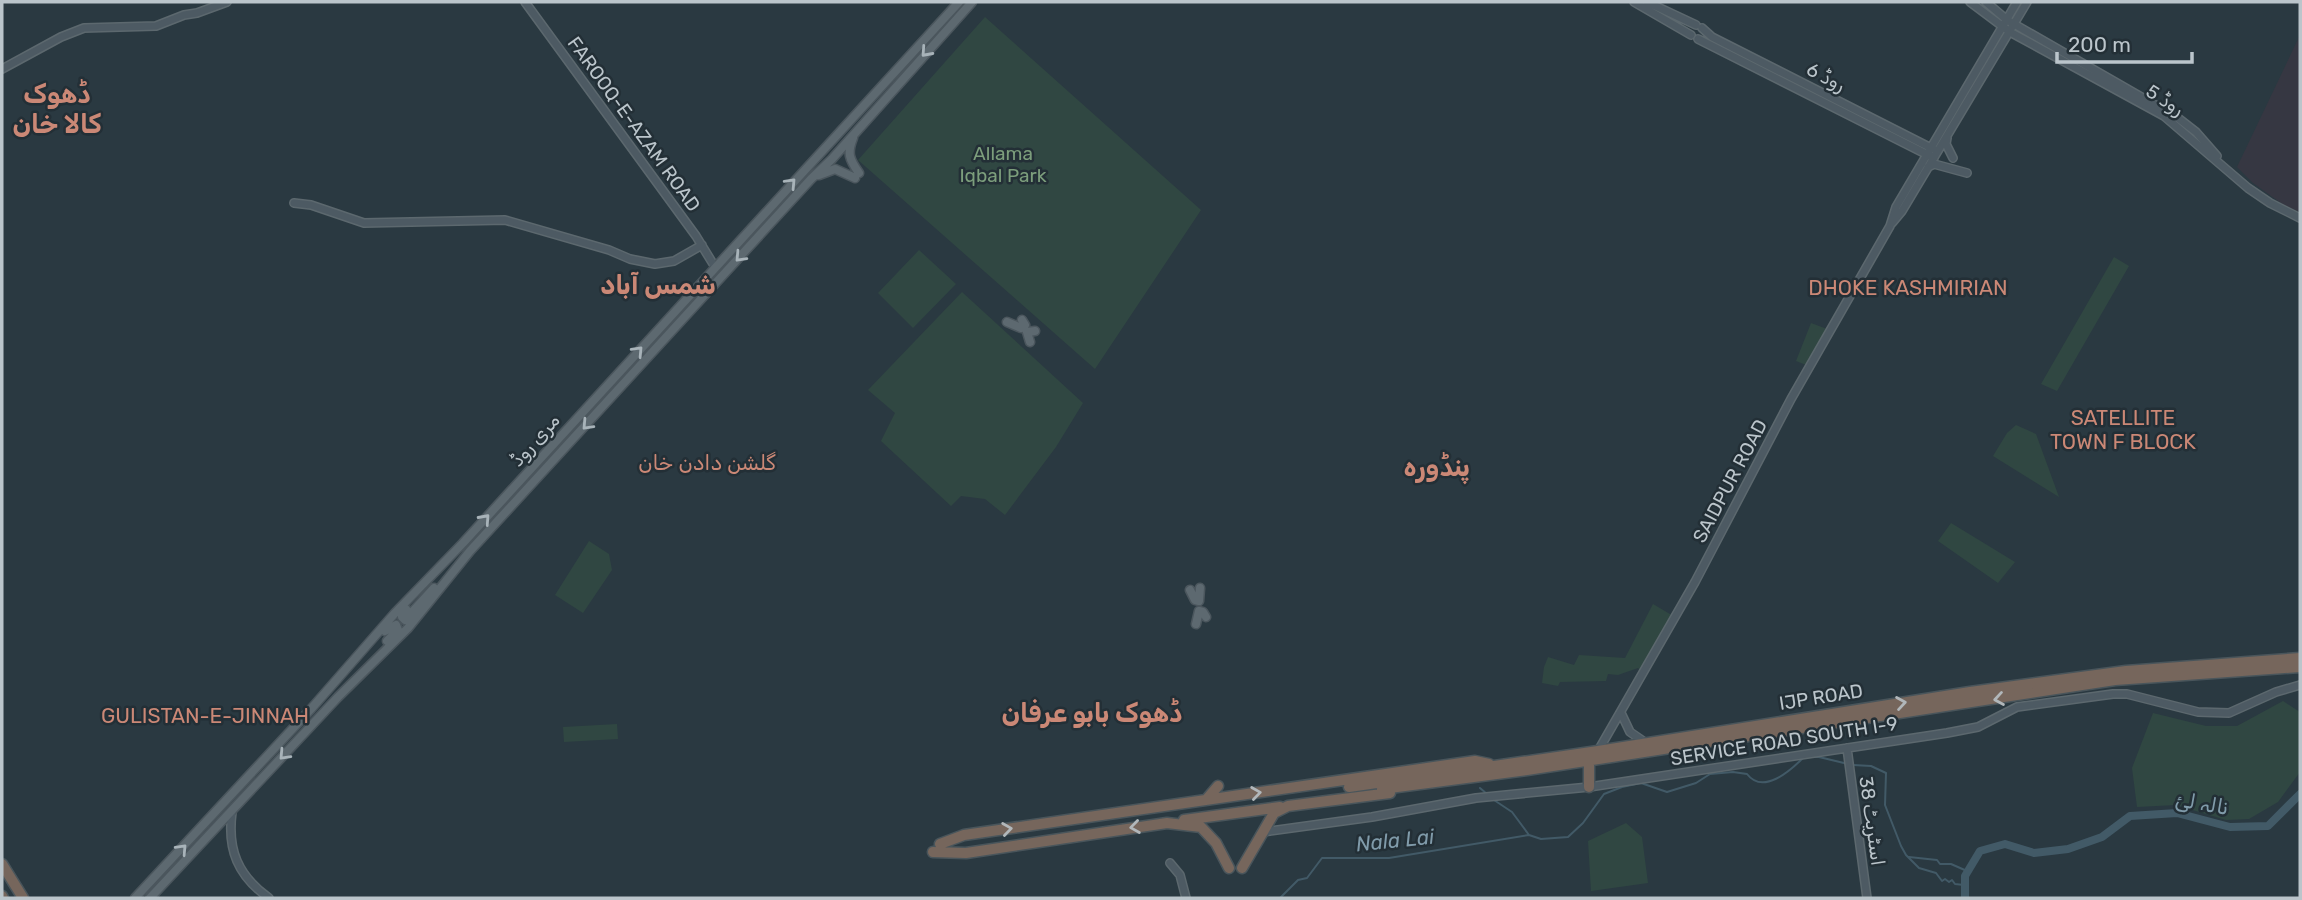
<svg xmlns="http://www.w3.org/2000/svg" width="2302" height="900" viewBox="0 0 2302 900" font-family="Rubik,'Noto Sans Arabic',sans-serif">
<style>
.medical{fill:#363742}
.green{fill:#304742}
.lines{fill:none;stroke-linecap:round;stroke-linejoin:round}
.stream{stroke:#425a67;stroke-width:2}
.river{stroke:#425a67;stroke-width:8}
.secondary-casing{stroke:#5c686e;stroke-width:10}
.primary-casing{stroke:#4b565d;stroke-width:11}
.highway-casing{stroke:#49555b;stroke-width:13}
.secondary{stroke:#4d5a63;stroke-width:7}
.primary{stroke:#5d6970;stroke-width:8}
.highway{stroke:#76665c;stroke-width:10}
.oneway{stroke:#a8b3b9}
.oneway2{stroke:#b1b7ba}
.labels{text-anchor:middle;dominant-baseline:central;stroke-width:5;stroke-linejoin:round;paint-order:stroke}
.street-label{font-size:19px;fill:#bbc5cb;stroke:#232f36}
.park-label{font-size:19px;fill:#7c9e7c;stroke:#232f36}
.neighbourhood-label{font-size:21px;fill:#cb8876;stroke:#232f36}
.water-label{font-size:21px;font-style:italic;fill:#809baa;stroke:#232f36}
.district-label{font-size:26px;font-weight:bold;fill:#cb8876;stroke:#232f36}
</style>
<rect width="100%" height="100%" fill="#2a3941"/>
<path class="medical" d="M 2300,35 L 2300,212 L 2285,206 L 2253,183 L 2237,167 Z"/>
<path class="green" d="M 985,17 L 1201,210 L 1095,369 L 858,160 Z
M 919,250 L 956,284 L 913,328 L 878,293 Z
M 2114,257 L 2129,266 L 2057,391 L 2041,384 Z
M 962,292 L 1083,403 L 1056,447 L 1005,515 L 985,499 L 961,496 L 951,506 L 881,441 L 895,413 L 868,390 Z
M 1811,323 L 1827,329 L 1806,365 L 1796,361 Z
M 2016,425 L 2036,434 L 2059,497 L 1993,456 L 2007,433 Z
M 1951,523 L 2015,562 L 1998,583 L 1938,541 Z
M 589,541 L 609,554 L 612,570 L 583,613 L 555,595 Z
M 1653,604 L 1675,617 L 1644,673 L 1638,668 L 1618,675 L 1608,674 L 1606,681 L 1560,682 L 1558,686 L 1542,683 L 1544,667 L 1548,657 L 1574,665 L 1579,655 L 1625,658 Z
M 2283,701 L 2300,712 L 2300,772 L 2278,802 L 2249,819 L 2226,820 L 2176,805 L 2137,807 L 2132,768 L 2153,713 L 2206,726 L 2237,726 Z
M 617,724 L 618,739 L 564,742 L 563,727 Z
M 1626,823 L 1642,837 L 1648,883 L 1591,891 L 1588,841 Z"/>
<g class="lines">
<path class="stream" d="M 1809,757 L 1819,757 L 1848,764
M 1853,765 L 1871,766 L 1886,773 L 1885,805 L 1901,846 L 1906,855 L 1919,868 L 1936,873 L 1942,881 L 1945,879 L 1949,882 L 1952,880 L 1955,884 L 1964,885
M 1480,788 L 1487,794
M 1494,800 L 1512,812 L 1529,835
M 1909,857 L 1937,860 L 1940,864 L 1951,864 L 1967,871
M 1280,898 L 1298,880 L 1307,878 L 1322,858 L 1389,858 L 1529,835 L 1541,839 L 1568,837 L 1583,823 L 1604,794 L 1622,787 L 1641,783 L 1667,792 L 1696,783 L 1710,774 L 1733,772 L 1747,774 C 1763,795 1790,771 1803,758"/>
<path class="river" d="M 1965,898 L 1965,876 L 1980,851 L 2005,844 L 2034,853 L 2068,849 L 2102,837 L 2130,816 L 2177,813 L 2230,827 L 2268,826 L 2300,794"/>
<g class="secondary-casing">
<path id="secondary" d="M 525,2 L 696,236 L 715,267
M 1634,2 L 1691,35
M 1647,2 L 1696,25
M 1970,2 L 2010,32 L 2164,116 L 2248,188 L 2270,203 L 2300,218
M 1986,2 L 2007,20 L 2178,118 L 2196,132 L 2217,156
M 1702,28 L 1712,37 L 1937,151
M 1698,39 L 1934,158
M 2,69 L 61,37 L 84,28 L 156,26 L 184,15 L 197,13 L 227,2
M 1947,138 L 1946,144 L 1953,158
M 1928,167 L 1934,164 L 1967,173
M 294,203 L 311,205 L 364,223 L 505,220 L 609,250 L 630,259 L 655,264 L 674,261 L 702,245
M 1892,223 L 1902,211 L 2027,2
M 1621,713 L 1630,732 L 1646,743
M 1847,748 L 1867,898
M 1598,751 L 1695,582 L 1791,399 L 1890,226 L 1896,207 L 2017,2
M 232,812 C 227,850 238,876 269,898
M 1263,832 L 1372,817 L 1476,798 L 1589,787 L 1947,733 L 1978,727 L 2017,707 L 2113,694 L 2127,694 L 2198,712 L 2229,713 L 2276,692 L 2300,685
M 1170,863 L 1180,875 L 1186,898"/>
</g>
<g class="primary-casing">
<path id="primary" d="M 853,138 C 847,153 849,159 859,173
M 819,175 L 835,169 L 855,178
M 1007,322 L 1021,328 L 1025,325 L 1022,320
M 1030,342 L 1027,332 L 1035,331
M 1190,590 L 1195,600 L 1199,601 L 1200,588
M 406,609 L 402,614 L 402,617 L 405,620 L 434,588
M 1196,624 L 1199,611 L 1203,612 L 1206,617
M 385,631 L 396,625 L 398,630 L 387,641
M 135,898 L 311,709 L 395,613 L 463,543 L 959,2
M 150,898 L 338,697 L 408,628 L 470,551 L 811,179 L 832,159 L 972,2"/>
</g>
<g class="highway-casing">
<path id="highway" d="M 1589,761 L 1589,787
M 1349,787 L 1598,751 L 1970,692 L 2126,671 L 2300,658
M 1382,789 L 1527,770 L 2115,680 L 2300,667
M 1206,800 L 1218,786
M 1184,820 L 1280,807
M 940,844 L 964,835 L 1475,761 L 1489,764
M 933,852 L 966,853 L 1167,823 L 1201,827 L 1216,843 L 1229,868
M 2,864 L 23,898
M 1242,868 L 1274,813 L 1288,806 L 1390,793
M 2,896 L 3,898"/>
</g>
<use href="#secondary" class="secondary"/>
<use href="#primary" class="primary"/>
<use href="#highway" class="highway"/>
</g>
<defs><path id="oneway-chevron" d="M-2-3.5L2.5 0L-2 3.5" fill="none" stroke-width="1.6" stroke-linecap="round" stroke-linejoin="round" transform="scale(1.75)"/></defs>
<g class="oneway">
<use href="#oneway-chevron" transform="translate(926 52) rotate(132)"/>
<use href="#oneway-chevron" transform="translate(791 183) rotate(-47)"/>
<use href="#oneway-chevron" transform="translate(740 257) rotate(133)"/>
<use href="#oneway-chevron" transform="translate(638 351) rotate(-47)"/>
<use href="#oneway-chevron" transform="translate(587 425) rotate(133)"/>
<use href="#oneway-chevron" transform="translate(485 519) rotate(-48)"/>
<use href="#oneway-chevron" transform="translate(284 755) rotate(133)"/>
<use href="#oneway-chevron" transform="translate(182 849) rotate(-47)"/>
</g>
<g class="oneway2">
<use href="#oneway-chevron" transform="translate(1999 699) rotate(171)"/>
<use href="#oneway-chevron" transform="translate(1901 703) rotate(-9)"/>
<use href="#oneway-chevron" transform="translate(1256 793) rotate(-8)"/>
<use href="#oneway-chevron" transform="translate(1135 827) rotate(172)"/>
<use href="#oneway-chevron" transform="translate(1007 829) rotate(-8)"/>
</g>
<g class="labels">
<g class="street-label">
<text transform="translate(1826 77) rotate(27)">روڈ 6</text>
<text transform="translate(2165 100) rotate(32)">روڈ 5</text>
<text transform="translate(634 124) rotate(54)">FAROOQ-E-AZAM ROAD</text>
<text transform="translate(535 440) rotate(-48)">مری روڈ</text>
<text transform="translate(1730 481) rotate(-62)">SAIDPUR ROAD</text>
<text transform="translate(1821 697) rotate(-9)">IJP ROAD</text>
<text transform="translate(1784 741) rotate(-9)">SERVICE ROAD SOUTH I-9</text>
<text transform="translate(1872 821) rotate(82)">اسٹریٹ 38</text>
</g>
<g class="park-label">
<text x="1003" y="153">Allama<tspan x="1003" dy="22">Iqbal Park</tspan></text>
</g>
<g class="neighbourhood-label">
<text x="1908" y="287">DHOKE KASHMIRIAN</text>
<text x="2123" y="417">SATELLITE<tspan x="2123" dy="24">TOWN F BLOCK</tspan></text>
<text x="707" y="462">گلشن دادن خان</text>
<text x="205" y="715">GULISTAN-E-JINNAH</text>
</g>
<g class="water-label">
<text transform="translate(2202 803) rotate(10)">نالہ لئ</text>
<text transform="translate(1395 840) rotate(-6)">Nala Lai</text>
</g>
<g class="district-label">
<text x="57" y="94">ڈھوک<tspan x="57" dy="30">کالا خان</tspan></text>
<text x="658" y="285">شمس آباد</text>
<text x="1437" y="467">پنڈورہ</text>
<text x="1092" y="713">ڈھوک بابو عرفان</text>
</g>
</g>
<rect width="2302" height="900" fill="none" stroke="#bbc5cb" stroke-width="7"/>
<path d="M2057 52v10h135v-10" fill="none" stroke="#bbc5cb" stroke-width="3.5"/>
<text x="2068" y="52" font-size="21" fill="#bbc5cb" stroke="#232f36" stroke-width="5" paint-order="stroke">200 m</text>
</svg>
